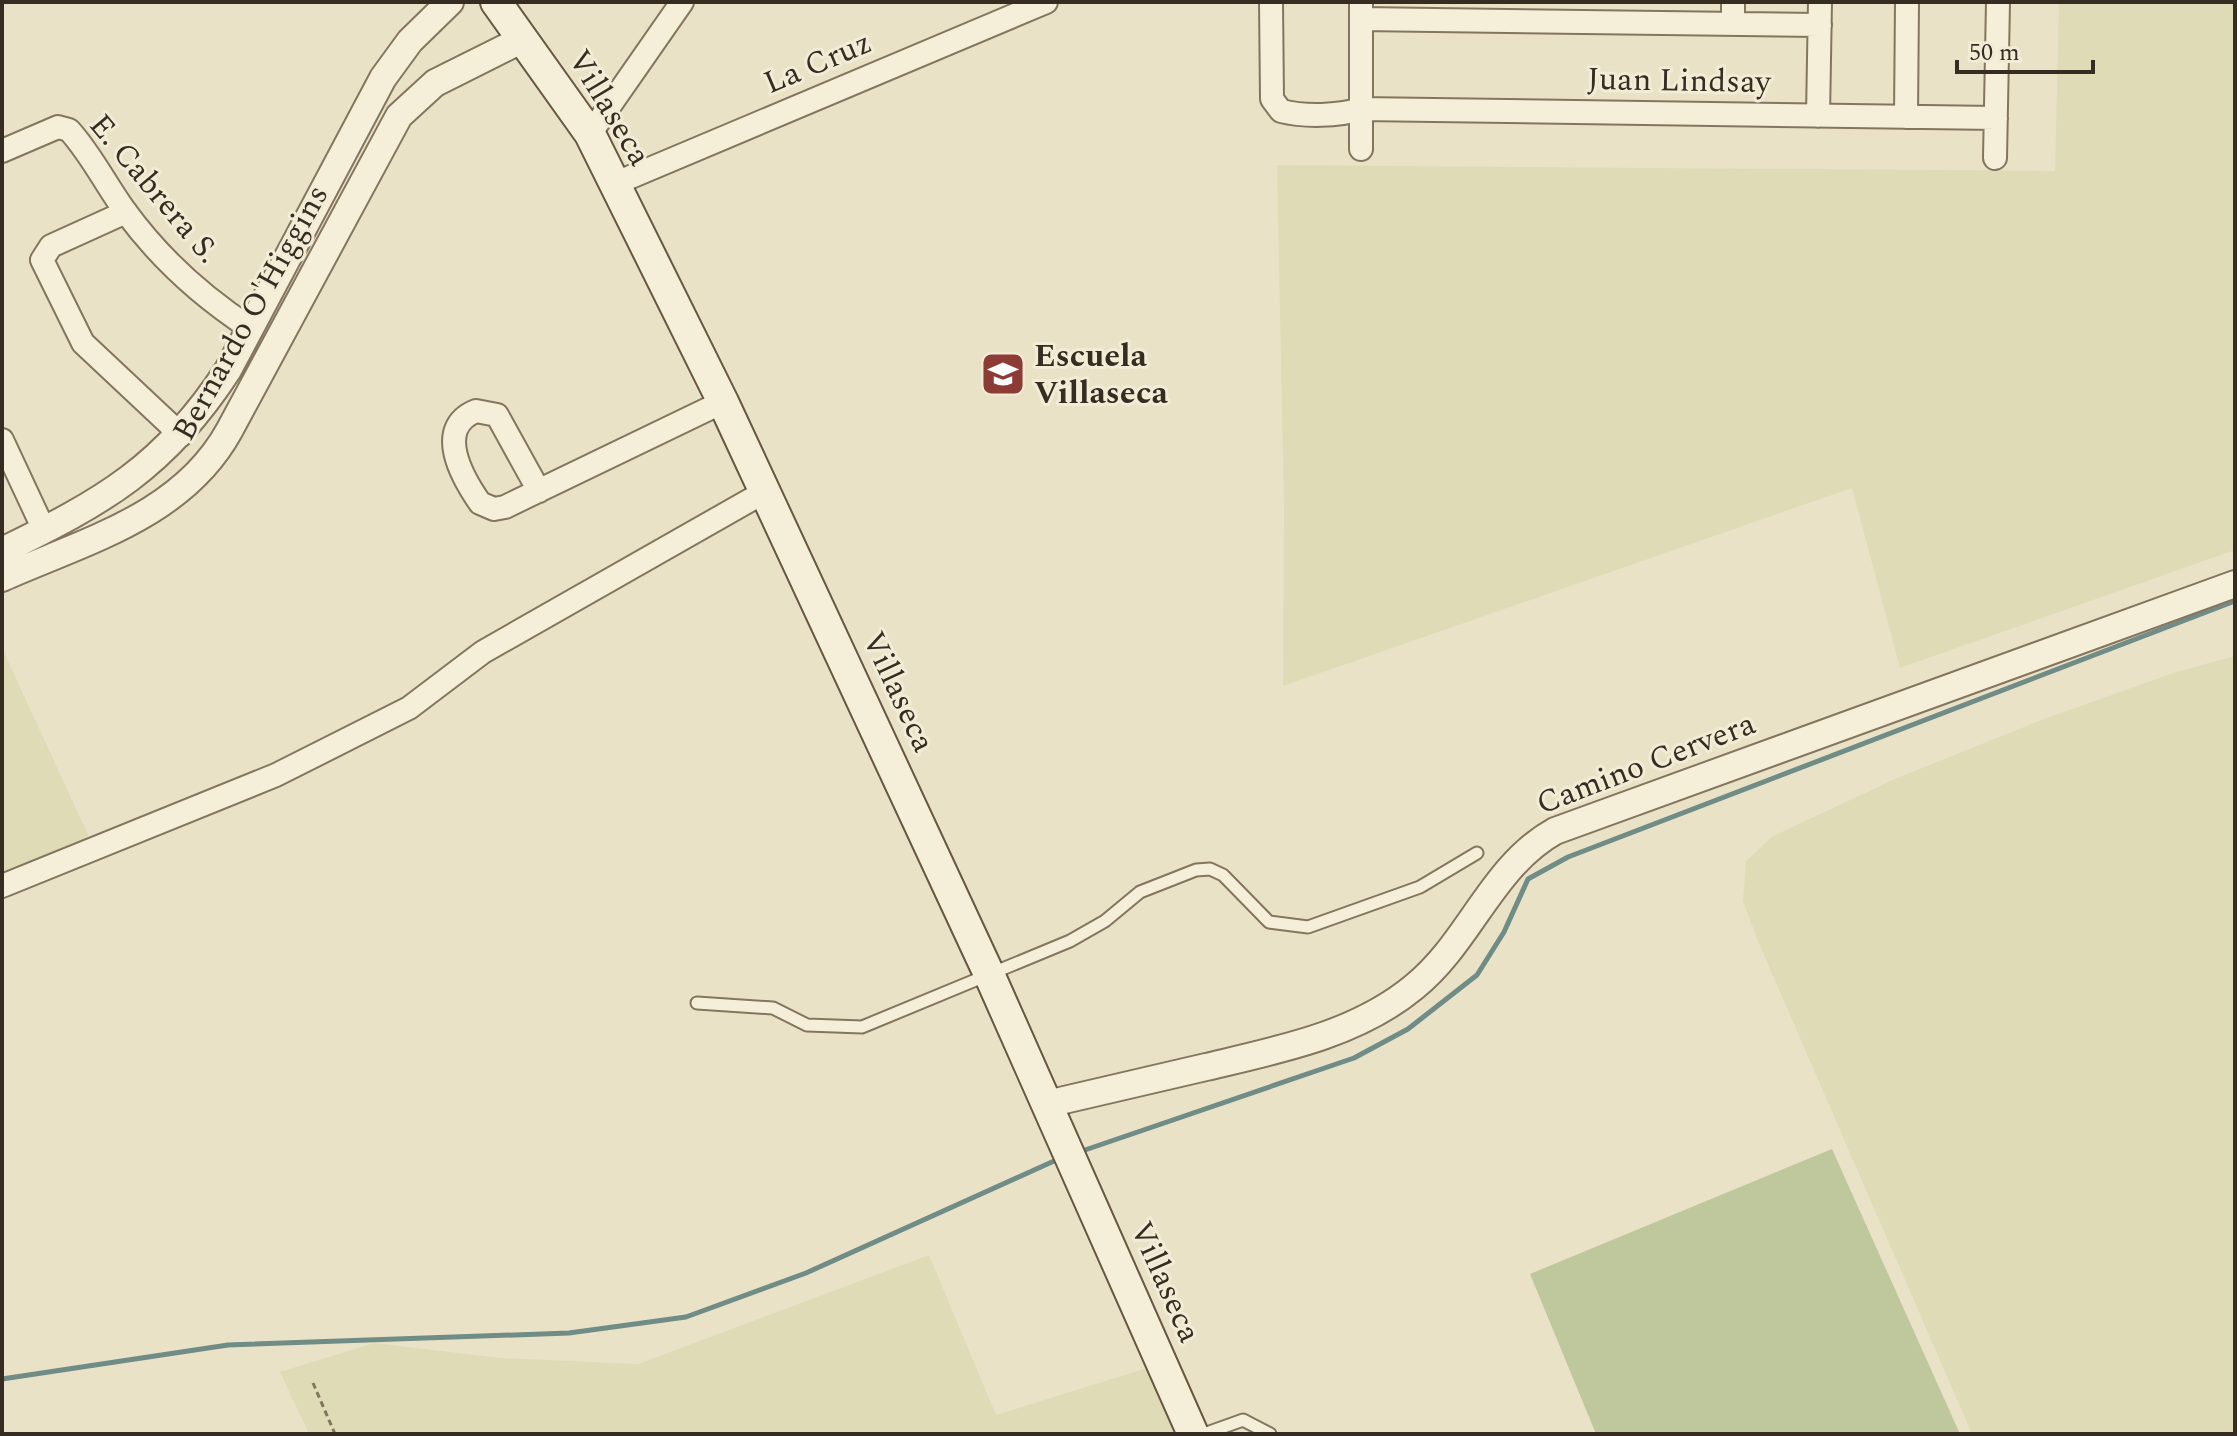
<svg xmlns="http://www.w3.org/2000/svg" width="2237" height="1436" viewBox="0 0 2237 1436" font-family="Spectral,serif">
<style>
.farmland{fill:#dfdbb6}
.green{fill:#bfc79c}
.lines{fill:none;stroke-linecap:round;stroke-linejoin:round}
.stream{stroke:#708c87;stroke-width:5}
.service-casing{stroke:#84755e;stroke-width:15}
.minor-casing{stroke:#84755e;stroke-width:26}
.tertiary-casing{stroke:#84755e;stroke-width:30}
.secondary-casing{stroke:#665642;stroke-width:34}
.path{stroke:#84755e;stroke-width:3;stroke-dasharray:6 4;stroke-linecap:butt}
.service{stroke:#f5efda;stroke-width:11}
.minor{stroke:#f5efda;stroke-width:22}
.tertiary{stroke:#f5efda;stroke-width:26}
.secondary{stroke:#f5efda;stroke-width:30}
.labels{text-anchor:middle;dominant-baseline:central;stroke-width:6;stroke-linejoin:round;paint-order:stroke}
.street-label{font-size:32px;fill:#362c21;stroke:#f2ecd6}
.poi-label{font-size:32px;font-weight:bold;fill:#362c21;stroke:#f2ecd6;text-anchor:start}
</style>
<rect width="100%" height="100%" fill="#eae2c7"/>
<path class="farmland" d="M 2059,2 L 2235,2 L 2235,550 L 1900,668 L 1852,488 L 1283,686 L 1284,509 L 1277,165 L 2055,171 Z
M 2,648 L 90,839 L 2,871 Z
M 2235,656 L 2235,1434 L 1972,1434 L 1757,939 L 1743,901 L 1746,861 L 1773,836 L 1897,778 L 2044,719 L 2176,672 Z
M 929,1255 L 996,1415 L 1147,1368 L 1176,1434 L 309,1434 L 280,1372 L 374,1343 L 501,1358 L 638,1364 Z"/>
<path class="green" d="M 1832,1149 L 1960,1434 L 1596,1434 L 1530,1274 Z"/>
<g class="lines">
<path class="stream" d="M 1085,1150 L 1354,1058 L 1408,1029 L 1477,975 L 1504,932 L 1528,879 L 1568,857 L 2235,601
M 2,1379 L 228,1345 L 569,1333 L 686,1317 L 806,1273 L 1054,1161"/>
<g class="service-casing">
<path id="service" d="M 697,1003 L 773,1008 L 807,1025 L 862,1027 L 1070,941 L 1105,921 L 1140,892 L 1196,870 L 1210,869 L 1223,875 L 1269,922 L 1308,927 L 1420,887 L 1477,853
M 1204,1434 L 1243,1420 L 1270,1434"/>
</g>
<g class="minor-casing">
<path id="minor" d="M 1271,2 L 1272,99 L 1281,111 C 1305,117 1338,116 1361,109 L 1996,118
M 1361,2 L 1361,149
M 1361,19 L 1820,25
M 1733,24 L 1733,2
M 1818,116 L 1820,2
M 1906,117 L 1907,2
M 590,134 L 682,2
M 2,151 L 58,127 L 69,130 C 91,154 106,185 125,211 C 160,259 201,296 250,328
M 1995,158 L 1998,2
M 614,184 L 1046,2
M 126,212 L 51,246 L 42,260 L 83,343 L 181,435
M 2,440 L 44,530
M 539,491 L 497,415 L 476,411 C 434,428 462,477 480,503 L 494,509 L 505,507 L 704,411 L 723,402
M 2,886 L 276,775 L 409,708 L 483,652 L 766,491"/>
</g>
<g class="tertiary-casing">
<path id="tertiary" d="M 2,551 C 103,502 165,467 228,370 L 383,78 L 410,41 L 450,2
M 2,578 C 85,541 182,516 229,431 L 399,116 L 435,83 L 523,39
M 1047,1104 C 1100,1092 1153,1079 1206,1067 C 1278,1050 1356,1035 1414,987 C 1470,942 1491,867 1555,831 L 2235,584"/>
</g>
<g class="secondary-casing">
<path id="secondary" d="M 496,2 L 590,134 L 723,402 L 989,974 L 1193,1434"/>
</g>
<path class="path" d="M 313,1383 L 335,1434"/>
<use href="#service" class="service"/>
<use href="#minor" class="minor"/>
<use href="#tertiary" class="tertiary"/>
<use href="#secondary" class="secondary"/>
</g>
<defs>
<g id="school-square" transform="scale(2.3)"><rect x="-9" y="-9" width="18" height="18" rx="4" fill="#8d3b35" stroke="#f2ecd6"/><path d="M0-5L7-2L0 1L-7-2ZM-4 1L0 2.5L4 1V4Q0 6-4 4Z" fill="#fff"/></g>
</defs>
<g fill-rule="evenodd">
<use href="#school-square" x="1003" y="374"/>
</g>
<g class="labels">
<g class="street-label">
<text transform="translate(818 63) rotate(-23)">La Cruz</text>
<text transform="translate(1679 81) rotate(1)">Juan Lindsay</text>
<text transform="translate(609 108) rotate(59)">Villaseca</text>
<text transform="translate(154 189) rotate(50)">E. Cabrera S.</text>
<text transform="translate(251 313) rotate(-61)">Bernardo O'Higgins</text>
<text transform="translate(898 692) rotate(65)">Villaseca</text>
<text transform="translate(1646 764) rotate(-21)">Camino Cervera</text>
<text transform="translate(1165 1282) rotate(66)">Villaseca</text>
</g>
<g class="poi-label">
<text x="1034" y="356">Escuela<tspan x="1034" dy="37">Villaseca</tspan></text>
</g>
</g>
<rect width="2237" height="1436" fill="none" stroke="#362c21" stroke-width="8"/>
<path d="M1957 60v12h136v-12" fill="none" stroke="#362c21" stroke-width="4"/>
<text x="1969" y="60" font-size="24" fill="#362c21" stroke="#f2ecd6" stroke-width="6" paint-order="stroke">50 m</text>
</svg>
